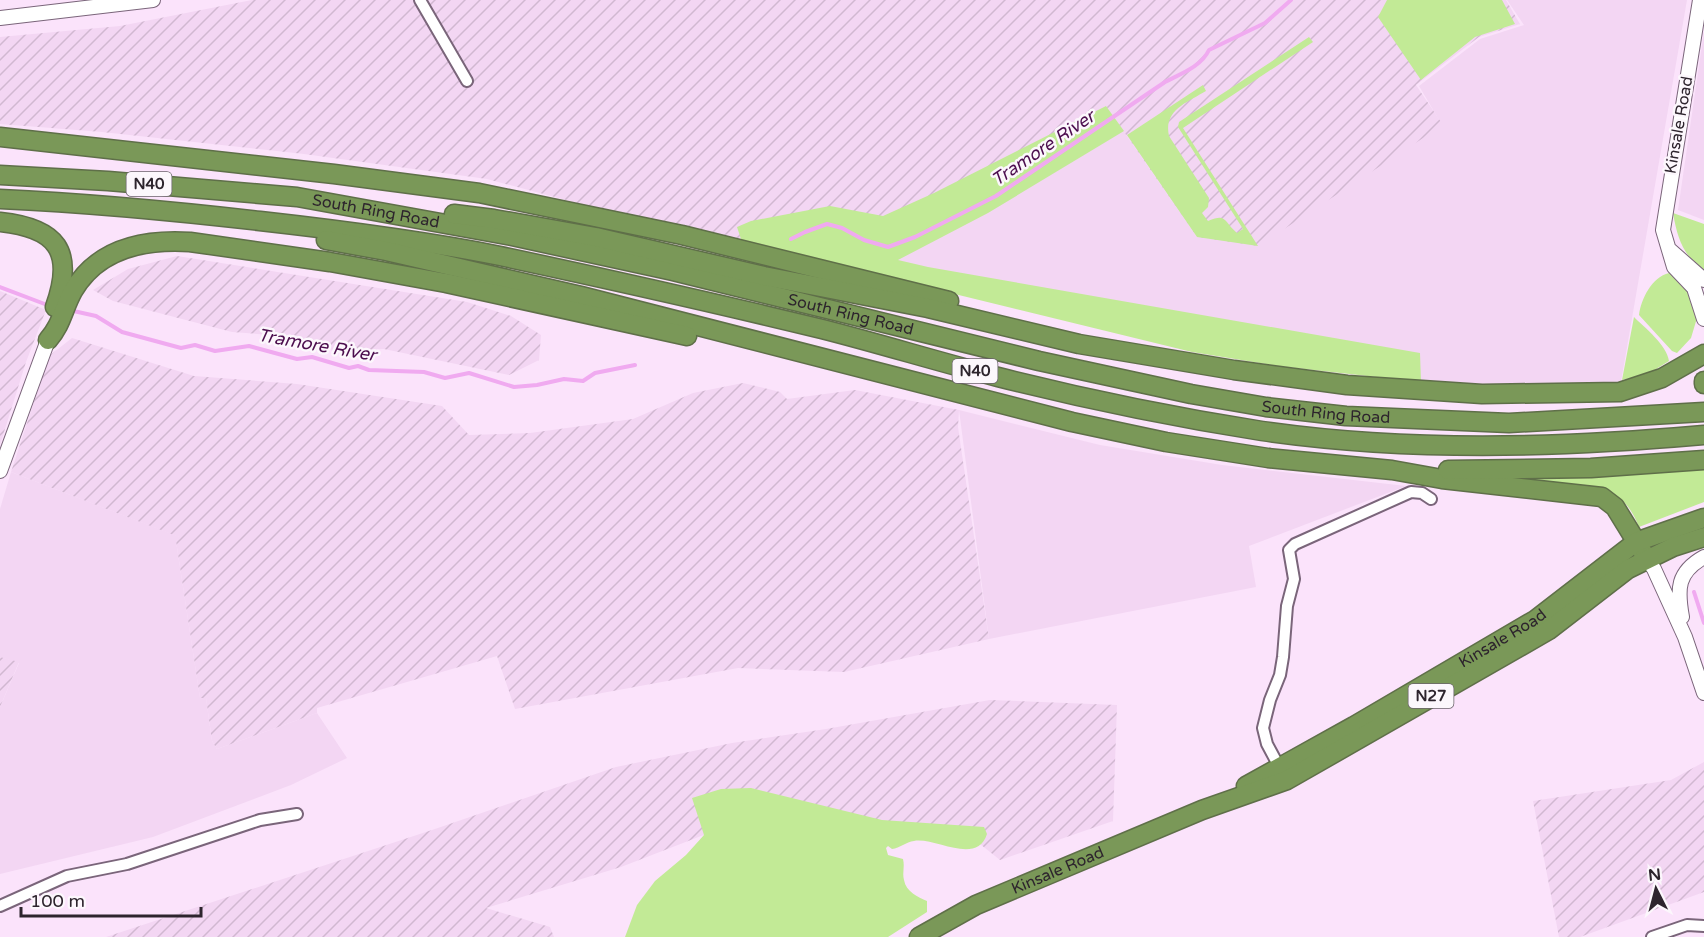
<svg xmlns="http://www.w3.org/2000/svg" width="1704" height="937" viewBox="0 0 1704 937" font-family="'Varela Round',sans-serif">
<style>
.built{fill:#f3d6f3}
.industrial{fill:url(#industrial-furrows)}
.green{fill:#c2ea96}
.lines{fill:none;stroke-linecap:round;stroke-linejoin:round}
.stream{stroke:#f0aaf0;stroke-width:4}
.street-casing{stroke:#7a657a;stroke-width:14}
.secondary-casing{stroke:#7a657a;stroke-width:16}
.highway-casing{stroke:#5f6f49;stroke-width:21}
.street{stroke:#fff;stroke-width:10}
.secondary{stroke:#fff;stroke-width:14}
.highway{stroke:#7a9858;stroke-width:18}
.labels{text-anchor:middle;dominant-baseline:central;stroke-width:5;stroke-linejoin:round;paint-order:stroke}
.shield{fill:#fcf7fc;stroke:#6b636b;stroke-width:1.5}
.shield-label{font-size:15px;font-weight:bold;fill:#2d242d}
.street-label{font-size:16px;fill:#2d242d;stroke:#fcf7fc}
.water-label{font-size:18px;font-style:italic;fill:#4c0e4e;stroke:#fcf7fc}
</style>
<defs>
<pattern id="industrial-furrows" width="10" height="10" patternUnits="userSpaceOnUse" patternTransform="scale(1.5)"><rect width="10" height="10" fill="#f3d6f3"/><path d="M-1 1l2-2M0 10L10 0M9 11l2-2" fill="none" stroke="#d1b8d1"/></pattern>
</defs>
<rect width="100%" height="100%" fill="#fbe3fb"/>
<path class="built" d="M 1507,0 L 1687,0 L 1621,382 L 1497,385 L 1421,382 L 830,261 L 1106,106 L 1197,237 L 1442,125 L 1419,86 L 1480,39 L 1524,25 Z
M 1704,31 L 1704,220 L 1678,210 Z
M 959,410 L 1100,445 L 1222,465 L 1406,486 L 1249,546 L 1256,587 L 989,639 Z
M 11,472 L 180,537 L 176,541 L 200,698 L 206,698 L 212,741 L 217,749 L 317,713 L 347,758 L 291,785 L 153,837 L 0,874 L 0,707 L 19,663 L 0,657 L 0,509 Z"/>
<path class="industrial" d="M 252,0 L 1506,0 L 1520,24 L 1479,37 L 1416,85 L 1443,125 L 1258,246 L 1197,237 L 1106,106 L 830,261 L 629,217 L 487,179 L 304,154 L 102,132 L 0,124 L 0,37 L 120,26 Z
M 177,256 L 467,302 L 511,316 L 541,335 L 539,360 L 509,375 L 384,349 L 333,351 L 297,337 L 232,332 L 113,301 L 93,290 L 128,269 Z
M 0,291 L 46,310 L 26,362 L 0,445 Z
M 72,338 L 194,376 L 297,384 L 442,406 L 469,435 L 530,433 L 633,419 L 693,393 L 743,383 L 780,392 L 787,399 L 855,390 L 959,410 L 958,427 L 989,639 L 844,672 L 738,668 L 515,709 L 497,656 L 317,708 L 317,713 L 217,749 L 212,741 L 206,698 L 200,698 L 176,541 L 179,537 L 11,472 L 49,356 Z
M 0,657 L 19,662 L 0,707 Z
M 990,700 L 1117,705 L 1113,821 L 1000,860 L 970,836 L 714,831 L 621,867 L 486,908 L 550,927 L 554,937 L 106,937 L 432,830 L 616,767 L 732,743 L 826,729 Z
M 1704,762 L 1704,892 L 1580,937 L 1559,937 L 1533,801 L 1671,780 Z"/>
<path class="green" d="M 1387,0 L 1502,0 L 1515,24 L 1475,37 L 1421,80 L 1378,17 Z
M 1309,37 L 1313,42 L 1183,128 L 1258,246 L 1197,237 L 1127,135 L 1203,85 L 1206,91 C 1188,102 1163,110 1169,136 L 1209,198 L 1208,207 L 1202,213 L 1208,221 C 1227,213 1223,221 1237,233 L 1243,229 L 1178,127 L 1179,122 Z
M 1106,106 L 1124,131 L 988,213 L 898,260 L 928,267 L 1420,353 L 1421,382 L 1278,366 L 1192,352 L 742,242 L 737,227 L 751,221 L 830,206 L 883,216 L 934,193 Z
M 1673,213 L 1704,224 L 1704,273 C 1683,253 1678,241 1673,213 Z
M 1669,273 L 1674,274 L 1689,287 L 1697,318 L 1691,338 L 1677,353 L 1672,351 L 1639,315 C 1641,299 1652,277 1669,273 Z
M 1634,317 C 1645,328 1667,345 1669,361 L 1648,374 L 1622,380 Z
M 1704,469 L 1704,502 L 1639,527 C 1634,515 1628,503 1617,497 C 1599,487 1540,485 1517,482 L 1516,478 Z
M 751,788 L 882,820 L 984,827 L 987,834 C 977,866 935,837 914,841 C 906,842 900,848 892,849 L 888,846 L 886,848 L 888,855 L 903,859 C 905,867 902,873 904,880 C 906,892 918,897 927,901 L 927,912 L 888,937 L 625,937 L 637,905 L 655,881 L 686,855 L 704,835 L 692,798 L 721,789 Z"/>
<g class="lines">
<path class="stream" d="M 791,239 L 805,232 L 827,224 L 842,228 L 864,240 L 888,247 L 915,237 L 996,196 L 1165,82 C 1180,74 1201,67 1209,50 L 1265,23 L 1291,0
M 0,287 L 50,306
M 69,310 L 96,316 L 122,332 L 181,348 L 195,345 L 215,351 L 249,346 L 297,359 L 312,357 L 349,368 L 358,366 L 369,370 L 424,372 L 445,378 L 469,373 L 514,387 L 537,385 L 564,379 L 583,381 L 595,373 L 635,365
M 1694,592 L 1704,623"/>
<g class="street-casing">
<path id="street" d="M 420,0 L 467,81
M 1282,772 L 1267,744 L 1263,728 L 1270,700 L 1280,675 L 1283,657 L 1287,606 L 1294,579 L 1289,550 L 1295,544 L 1411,492 L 1422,493 L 1431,499
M 0,906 L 67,876 L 127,864 L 260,820 L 297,814
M 1652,937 L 1687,925 L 1704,926"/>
</g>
<g class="secondary-casing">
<path id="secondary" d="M 1700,0 L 1663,230 L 1674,267 L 1694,288 L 1704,319
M 0,18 L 153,0
M 1670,250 L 1704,280
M 0,471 L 48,340
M 1647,559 L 1654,569 L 1685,637 L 1704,693
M 1682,617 C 1677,589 1677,572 1704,557"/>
</g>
<g class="highway-casing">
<g id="highway">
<path d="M 0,137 L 334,174 L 479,193 L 682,235 L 949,301"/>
<path id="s1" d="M 0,175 L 108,181 L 297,197 L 512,236 L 673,271 L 1039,361 L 1191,394 L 1266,407 L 1346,416 L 1509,423 L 1704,412"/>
<path d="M 0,199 C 87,203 173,211 260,221 C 340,230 421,240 500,256 C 608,279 715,303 822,329 C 881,344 939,362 998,377 C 1085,399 1173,417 1262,431 C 1408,452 1557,448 1704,435"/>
<path d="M 454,214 L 494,219 L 596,237 L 764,276 L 928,308 L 1079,344 L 1234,370 L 1347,385 L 1482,394 L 1620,392 L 1662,378 L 1704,354"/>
<path d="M 0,222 C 57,228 75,251 55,307"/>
<path d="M 326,240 L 386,251 L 581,296 L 1072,422 L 1166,442 L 1268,458 L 1392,470 L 1442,479 L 1602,497 L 1615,507 L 1647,559"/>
<path d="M 48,340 C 62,324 63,309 73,291 C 98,248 144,239 190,242 L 330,262 L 446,283 L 687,336"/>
<path d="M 1704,381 L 1704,384"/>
<path d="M 1448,470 L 1591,468 L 1704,460"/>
<path id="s2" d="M 1246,786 L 1354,726 L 1535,620 L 1636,542 L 1704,518"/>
<path id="s3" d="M 919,937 L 976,905 L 1202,810 L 1287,780 L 1549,630 L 1628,569 L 1673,547 L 1704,537"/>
</g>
</g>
<use href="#street" class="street"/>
<use href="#secondary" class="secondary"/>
<use href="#highway" class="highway"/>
</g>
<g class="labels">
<g class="shield">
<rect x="126.5" y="172" width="45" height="24" rx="4.5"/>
<rect x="952.5" y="359" width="45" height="24" rx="4.5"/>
<rect x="1408.5" y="684" width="45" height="24" rx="4.5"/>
</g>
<g class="shield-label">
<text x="149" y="184">N40</text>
<text x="975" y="371">N40</text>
<text x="1431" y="696">N27</text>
</g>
<g class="street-label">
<text transform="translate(1679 125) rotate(-80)">Kinsale Road</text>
<text stroke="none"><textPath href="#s1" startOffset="378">South Ring Road</textPath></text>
<text stroke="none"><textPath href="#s1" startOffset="864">South Ring Road</textPath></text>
<text stroke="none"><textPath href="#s1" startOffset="1350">South Ring Road</textPath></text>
<text stroke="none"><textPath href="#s2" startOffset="296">Kinsale Road</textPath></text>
<text stroke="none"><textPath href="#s3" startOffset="154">Kinsale Road</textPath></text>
</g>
<g class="water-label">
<text transform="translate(1043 148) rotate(-34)">Tramore River</text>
<text transform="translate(317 345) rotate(10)">Tramore River</text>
</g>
</g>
<g transform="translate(1656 889) rotate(354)" stroke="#fcf7fc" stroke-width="4.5" paint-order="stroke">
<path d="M0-4.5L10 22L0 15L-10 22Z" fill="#2d242d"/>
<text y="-9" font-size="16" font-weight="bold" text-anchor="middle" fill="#2d242d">N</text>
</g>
<path d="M21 907v9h180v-9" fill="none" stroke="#2d242d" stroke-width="3"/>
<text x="30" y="907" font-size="18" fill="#2d242d" stroke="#fcf7fc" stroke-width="4.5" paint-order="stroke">100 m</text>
</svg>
